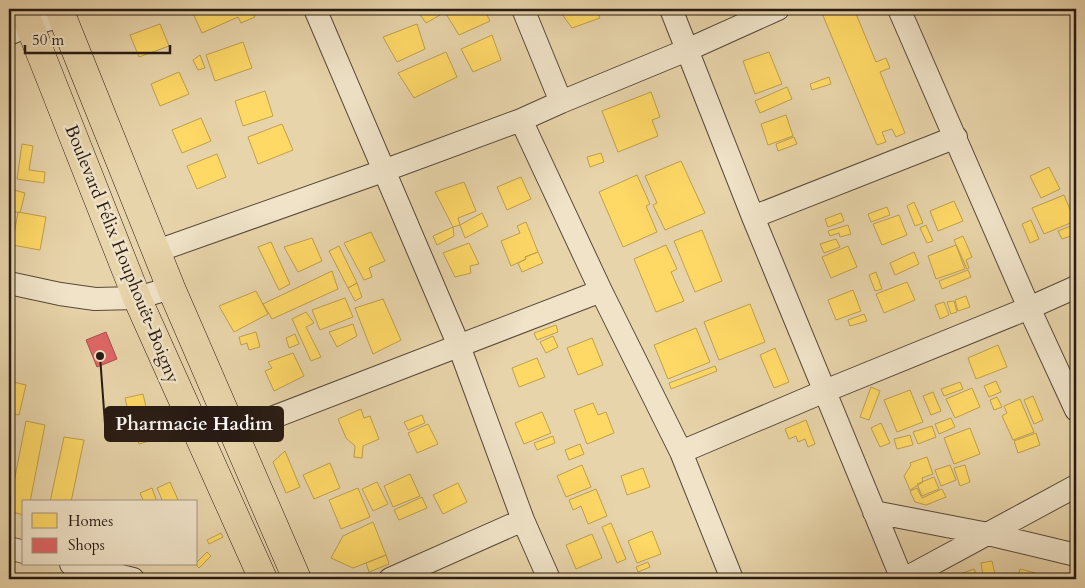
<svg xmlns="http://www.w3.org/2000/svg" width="1085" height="588" viewBox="0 0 1085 588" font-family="Cardo,serif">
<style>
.homes{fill:#ffd966;stroke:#bea04d}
.shops{fill:#e06666;stroke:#a84f4d}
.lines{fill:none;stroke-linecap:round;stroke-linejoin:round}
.street-casing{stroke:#574839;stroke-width:24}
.primary-casing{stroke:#271a13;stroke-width:29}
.street{stroke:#f0e3c8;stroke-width:22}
.primary{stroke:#e8d4aa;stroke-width:28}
.labels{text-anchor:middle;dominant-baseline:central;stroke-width:5;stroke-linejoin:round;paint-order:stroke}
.street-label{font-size:18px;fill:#271a13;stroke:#f0e3c8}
.leader{fill:none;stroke:#271a13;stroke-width:2}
.callout-dot{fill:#271a13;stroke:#f0e3c8;stroke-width:2}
.callout{fill:#271a13;stroke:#271a13;stroke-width:2}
.callout-label{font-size:19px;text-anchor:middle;font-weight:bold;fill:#fff}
</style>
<rect width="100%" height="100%" fill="#e8d4aa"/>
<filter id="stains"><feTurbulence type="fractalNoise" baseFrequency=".004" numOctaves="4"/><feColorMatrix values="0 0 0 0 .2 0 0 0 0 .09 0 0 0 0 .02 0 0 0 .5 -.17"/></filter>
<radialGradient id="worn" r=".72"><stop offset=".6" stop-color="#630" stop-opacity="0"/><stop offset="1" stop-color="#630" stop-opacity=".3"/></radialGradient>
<path class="homes" d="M 191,9 L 251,9 L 255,17 L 241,23 L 238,17 L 202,33 Z
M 416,9 L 439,9 L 440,15 L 426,23 Z
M 443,9 L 491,9 L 492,10 L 486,13 L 490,21 L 459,35 Z
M 558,9 L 596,9 L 600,18 L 572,28 Z
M 826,9 L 854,9 L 876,62 L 886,58 L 890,68 L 880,72 L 905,133 L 896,137 L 892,129 L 882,132 L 886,142 L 877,145 L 821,11 Z
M 160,24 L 169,46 L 139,57 L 130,35 Z
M 417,24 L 425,49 L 397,62 L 383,37 Z
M 492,35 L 501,60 L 473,72 L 461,49 Z
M 243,42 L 252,68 L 215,81 L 206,55 Z
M 446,52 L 457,77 L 414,98 L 398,73 Z
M 769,52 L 782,84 L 755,94 L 743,61 Z
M 200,55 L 205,68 L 198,70 L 193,60 Z
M 179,72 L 189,94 L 160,106 L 151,84 Z
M 829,77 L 831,84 L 812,90 L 810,84 Z
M 787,87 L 792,99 L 760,113 L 755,101 Z
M 265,91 L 273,116 L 243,126 L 235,101 Z
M 651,92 L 660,117 L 652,120 L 658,136 L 618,152 L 602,111 Z
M 786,115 L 793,136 L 768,145 L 761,124 Z
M 201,118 L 211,141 L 182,153 L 172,130 Z
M 282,124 L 293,150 L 258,164 L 248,137 Z
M 794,137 L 797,144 L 778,151 L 776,144 Z
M 22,144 L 33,146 L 29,170 L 45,172 L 44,183 L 17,179 Z
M 601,153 L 604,162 L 590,167 L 587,157 Z
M 217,154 L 226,177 L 197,189 L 187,166 Z
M 681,161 L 705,213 L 665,230 L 653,205 L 657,203 L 645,176 Z
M 1049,167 L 1060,189 L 1041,198 L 1030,176 Z
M 637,175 L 650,204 L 646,206 L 657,232 L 623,247 L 599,192 Z
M 521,177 L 531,199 L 507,210 L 497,187 Z
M 464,182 L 476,211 L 458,218 L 460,225 L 453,227 L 435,192 Z
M 14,190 L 25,193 L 20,213 L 9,210 Z
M 1064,195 L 1075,221 L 1044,234 L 1032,208 Z
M 954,201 L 963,221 L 938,231 L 930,211 Z
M 914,202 L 923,223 L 915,226 L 907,206 Z
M 887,207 L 890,215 L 871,222 L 868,214 Z
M 18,212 L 46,217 L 40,250 L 12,245 Z
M 482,213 L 488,226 L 465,238 L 460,225 Z
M 841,213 L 844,221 L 828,227 L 825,219 Z
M 899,215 L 907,235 L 882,245 L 873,224 Z
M 1031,220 L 1039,239 L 1030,243 L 1022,224 Z
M 526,222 L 538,252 L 525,257 L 526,259 L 511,266 L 501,241 L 520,233 L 517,226 Z
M 1076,224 L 1076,234 L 1062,239 L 1058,231 Z
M 848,225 L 851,234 L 840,237 L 839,233 L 830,236 L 828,231 Z
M 926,225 L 933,241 L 927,243 L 920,228 Z
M 453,227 L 454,236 L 437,245 L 433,236 Z
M 702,230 L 722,281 L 695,292 L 674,241 Z
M 371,232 L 385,261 L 369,268 L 372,277 L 364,280 L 344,243 Z
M 963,236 L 972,257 L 966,260 L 969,268 L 967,269 L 954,240 Z
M 312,238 L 322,261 L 298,272 L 284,247 Z
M 836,239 L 840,247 L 824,253 L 820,244 Z
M 271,242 L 290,284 L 279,290 L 258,247 Z
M 469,243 L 479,264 L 470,266 L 471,273 L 455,277 L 443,253 Z
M 666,245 L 677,269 L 671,272 L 684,301 L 656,312 L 634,259 Z
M 956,245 L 965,269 L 936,279 L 928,256 Z
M 339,246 L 357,283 L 348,288 L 329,251 Z
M 848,246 L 857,267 L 831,278 L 822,257 Z
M 538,252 L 543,263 L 522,272 L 518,263 L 526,259 L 525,257 Z
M 914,252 L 919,264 L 895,275 L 890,263 Z
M 968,270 L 971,277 L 942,289 L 939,281 Z
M 332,271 L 338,289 L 272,319 L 263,304 Z
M 876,272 L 882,289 L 875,291 L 869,275 Z
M 907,282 L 915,300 L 884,313 L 876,294 Z
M 357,283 L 362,297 L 355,301 L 348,288 Z
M 853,290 L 861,311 L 836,320 L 828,300 Z
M 256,291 L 268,314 L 234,332 L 219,306 Z
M 966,296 L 970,307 L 958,311 L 955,300 Z
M 345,298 L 353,317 L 320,330 L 312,310 Z
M 383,299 L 401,340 L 373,354 L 355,308 Z
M 954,301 L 957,312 L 951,314 L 947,302 Z
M 944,302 L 949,315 L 940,319 L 935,305 Z
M 750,304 L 765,342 L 719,360 L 704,322 Z
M 306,312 L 314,323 L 306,327 L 321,357 L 311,361 L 292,319 Z
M 864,314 L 867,321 L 850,326 L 848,320 Z
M 353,324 L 357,336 L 337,347 L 329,332 Z
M 556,325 L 558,332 L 537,340 L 534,333 Z
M 696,328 L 710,362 L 668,379 L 654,345 Z
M 256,332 L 260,347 L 249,350 L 247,343 L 241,345 L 239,337 Z
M 295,334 L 299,344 L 289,348 L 286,338 Z
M 553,336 L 558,347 L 546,353 L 540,342 Z
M 592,338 L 603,365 L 578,375 L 567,348 Z
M 998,345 L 1007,367 L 976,379 L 968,358 Z
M 775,348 L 789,382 L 774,388 L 760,355 Z
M 293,353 L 304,376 L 274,391 L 265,371 L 272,368 L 268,362 Z
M 537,358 L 545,377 L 519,387 L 512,368 Z
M 715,366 L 717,371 L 671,389 L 669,383 Z
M 9,381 L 26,385 L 19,415 L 9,413 Z
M 996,381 L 1001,392 L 989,397 L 984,386 Z
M 960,382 L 963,389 L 944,396 L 941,389 Z
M 871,387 L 880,391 L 869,420 L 860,417 Z
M 972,388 L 980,407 L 955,418 L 946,399 Z
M 910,390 L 923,422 L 897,432 L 884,400 Z
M 933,392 L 941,411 L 931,415 L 923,396 Z
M 143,394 L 148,415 L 130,419 L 125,398 Z
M 1033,396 L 1043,420 L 1034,424 L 1024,400 Z
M 997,397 L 1002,407 L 994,410 L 990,400 Z
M 1020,399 L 1034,432 L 1013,440 L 1002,416 L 1007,413 L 1004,406 Z
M 593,403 L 598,415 L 606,412 L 614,433 L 587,444 L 574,410 Z
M 361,409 L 364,418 L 370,416 L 379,439 L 363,446 L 362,458 L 354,457 L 355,446 L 346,438 L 338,419 Z
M 542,412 L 551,433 L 524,444 L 515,423 Z
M 422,415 L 425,423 L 408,430 L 404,422 Z
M 951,418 L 955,427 L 939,434 L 935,424 Z
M 806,420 L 815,444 L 808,447 L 805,439 L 798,442 L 796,436 L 789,439 L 785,429 Z
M 26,421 L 45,425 L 30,502 L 24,502 L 24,515 L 9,511 L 9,507 Z
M 143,421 L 149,441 L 139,444 L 136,435 L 129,436 L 126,426 Z
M 881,423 L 890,443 L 880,447 L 871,428 Z
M 428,424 L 438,444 L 417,453 L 408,433 Z
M 932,426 L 936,437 L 918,444 L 913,432 Z
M 970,428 L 980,454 L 954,464 L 944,438 Z
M 1036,433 L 1040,445 L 1018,453 L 1014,441 Z
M 910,435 L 913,445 L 897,449 L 894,439 Z
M 553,436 L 555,443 L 537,450 L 534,443 Z
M 64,437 L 84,440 L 71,502 L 50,502 Z
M 580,444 L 584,454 L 569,460 L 565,450 Z
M 285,451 L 300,487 L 286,493 L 273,462 Z
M 927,457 L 933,474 L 922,478 L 923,482 L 910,490 L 904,476 L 911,465 L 910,463 Z
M 330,463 L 340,488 L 314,499 L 303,475 Z
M 582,465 L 591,487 L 566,497 L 557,476 Z
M 950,465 L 956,480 L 941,486 L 935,470 Z
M 965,465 L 970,482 L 960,486 L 954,468 Z
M 643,468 L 650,487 L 627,495 L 621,476 Z
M 410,474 L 420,496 L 393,507 L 384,486 Z
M 934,477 L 939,489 L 922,496 L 917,484 Z
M 170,482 L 179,502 L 163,502 L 157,488 Z
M 377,482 L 388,504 L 373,511 L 362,489 Z
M 458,483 L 467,502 L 443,514 L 433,495 Z
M 152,488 L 157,502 L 144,502 L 140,493 Z
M 358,488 L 370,517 L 341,529 L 329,500 Z
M 917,488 L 922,498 L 942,489 L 946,497 L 926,505 L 915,502 L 910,491 Z
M 596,489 L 607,516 L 588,524 L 581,506 L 573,510 L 569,500 Z
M 422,497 L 427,508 L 399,520 L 394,510 Z
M 373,522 L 386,555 L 353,568 L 331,558 L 343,536 Z
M 611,523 L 626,559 L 617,563 L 602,527 Z
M 652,531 L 661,554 L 637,563 L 628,541 Z
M 221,533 L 223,537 L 209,544 L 207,540 Z
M 592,534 L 602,558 L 576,569 L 566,545 Z
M 207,552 L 211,556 L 199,568 L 195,564 Z
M 386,555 L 389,564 L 369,572 L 366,563 Z
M 992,561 L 995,574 L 983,576 L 981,563 Z
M 648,562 L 650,567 L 638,572 L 636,567 Z
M 974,569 L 978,579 L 956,579 L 955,576 Z
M 1020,569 L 1047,576 L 1046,579 L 1017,579 Z"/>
<path class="shops" d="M 106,332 L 117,359 L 97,367 L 86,340 Z"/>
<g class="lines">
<g class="street-casing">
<path id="street" d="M 315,9 L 459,346 L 523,520 L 549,579
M 523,9 L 561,102 L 521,120 L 601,291 L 681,452 L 732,579
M 671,9 L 753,217 L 902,579
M 899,9 L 1029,308 L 1076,410
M 9,34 L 29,25 L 62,16
M 561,102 L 687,50 L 778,9
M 753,217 L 956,137
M 157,251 L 383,171 L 521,120
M 9,283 L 60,294 L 95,299 L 137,298 L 171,288
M 235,432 L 601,291
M 681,452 L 825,391 L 1029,308 L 1076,287
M 874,512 L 988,534 L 1076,555
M 9,548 L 24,552
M 71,564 L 133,579
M 390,579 L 523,520
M 904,579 L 1076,486"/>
</g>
<g class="primary-casing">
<path id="primary" d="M 23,9 L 137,298 L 263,579
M 59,9 L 171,288 L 297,579"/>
</g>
<use href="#street" class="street"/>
<use href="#primary" class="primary"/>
</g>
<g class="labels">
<g class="street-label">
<text transform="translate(122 254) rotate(68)">Boulevard Félix Houphouët-Boigny</text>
</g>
</g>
<path class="leader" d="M100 356L105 424"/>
<circle class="callout-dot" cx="100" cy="356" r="5"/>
<rect class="callout" x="105" y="407" width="178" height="34" rx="5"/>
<g class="callout-label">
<text x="194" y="430">Pharmacie Hadim</text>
</g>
<rect width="1085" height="588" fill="none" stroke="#e8d4aa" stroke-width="30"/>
<rect x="10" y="10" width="1065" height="568" fill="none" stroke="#271a13" stroke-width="2.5"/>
<rect x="15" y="15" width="1055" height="558" fill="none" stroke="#271a13"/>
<rect x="22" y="500" width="175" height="65" fill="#f0e3c8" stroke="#a09380"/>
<rect x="32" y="513" width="25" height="15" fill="#ffd966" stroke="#a09380"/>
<text x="68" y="526" font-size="15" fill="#271a13">Homes</text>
<rect x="32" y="538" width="25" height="15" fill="#e06666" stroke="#a09380"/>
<text x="68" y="550" font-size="15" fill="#271a13">Shops</text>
<path d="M25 45v8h145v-8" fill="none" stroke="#271a13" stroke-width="2.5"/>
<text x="32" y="45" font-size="15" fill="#271a13" stroke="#f0e3c8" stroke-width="4" paint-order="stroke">50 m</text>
<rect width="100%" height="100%" filter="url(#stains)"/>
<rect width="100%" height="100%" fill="url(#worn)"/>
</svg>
